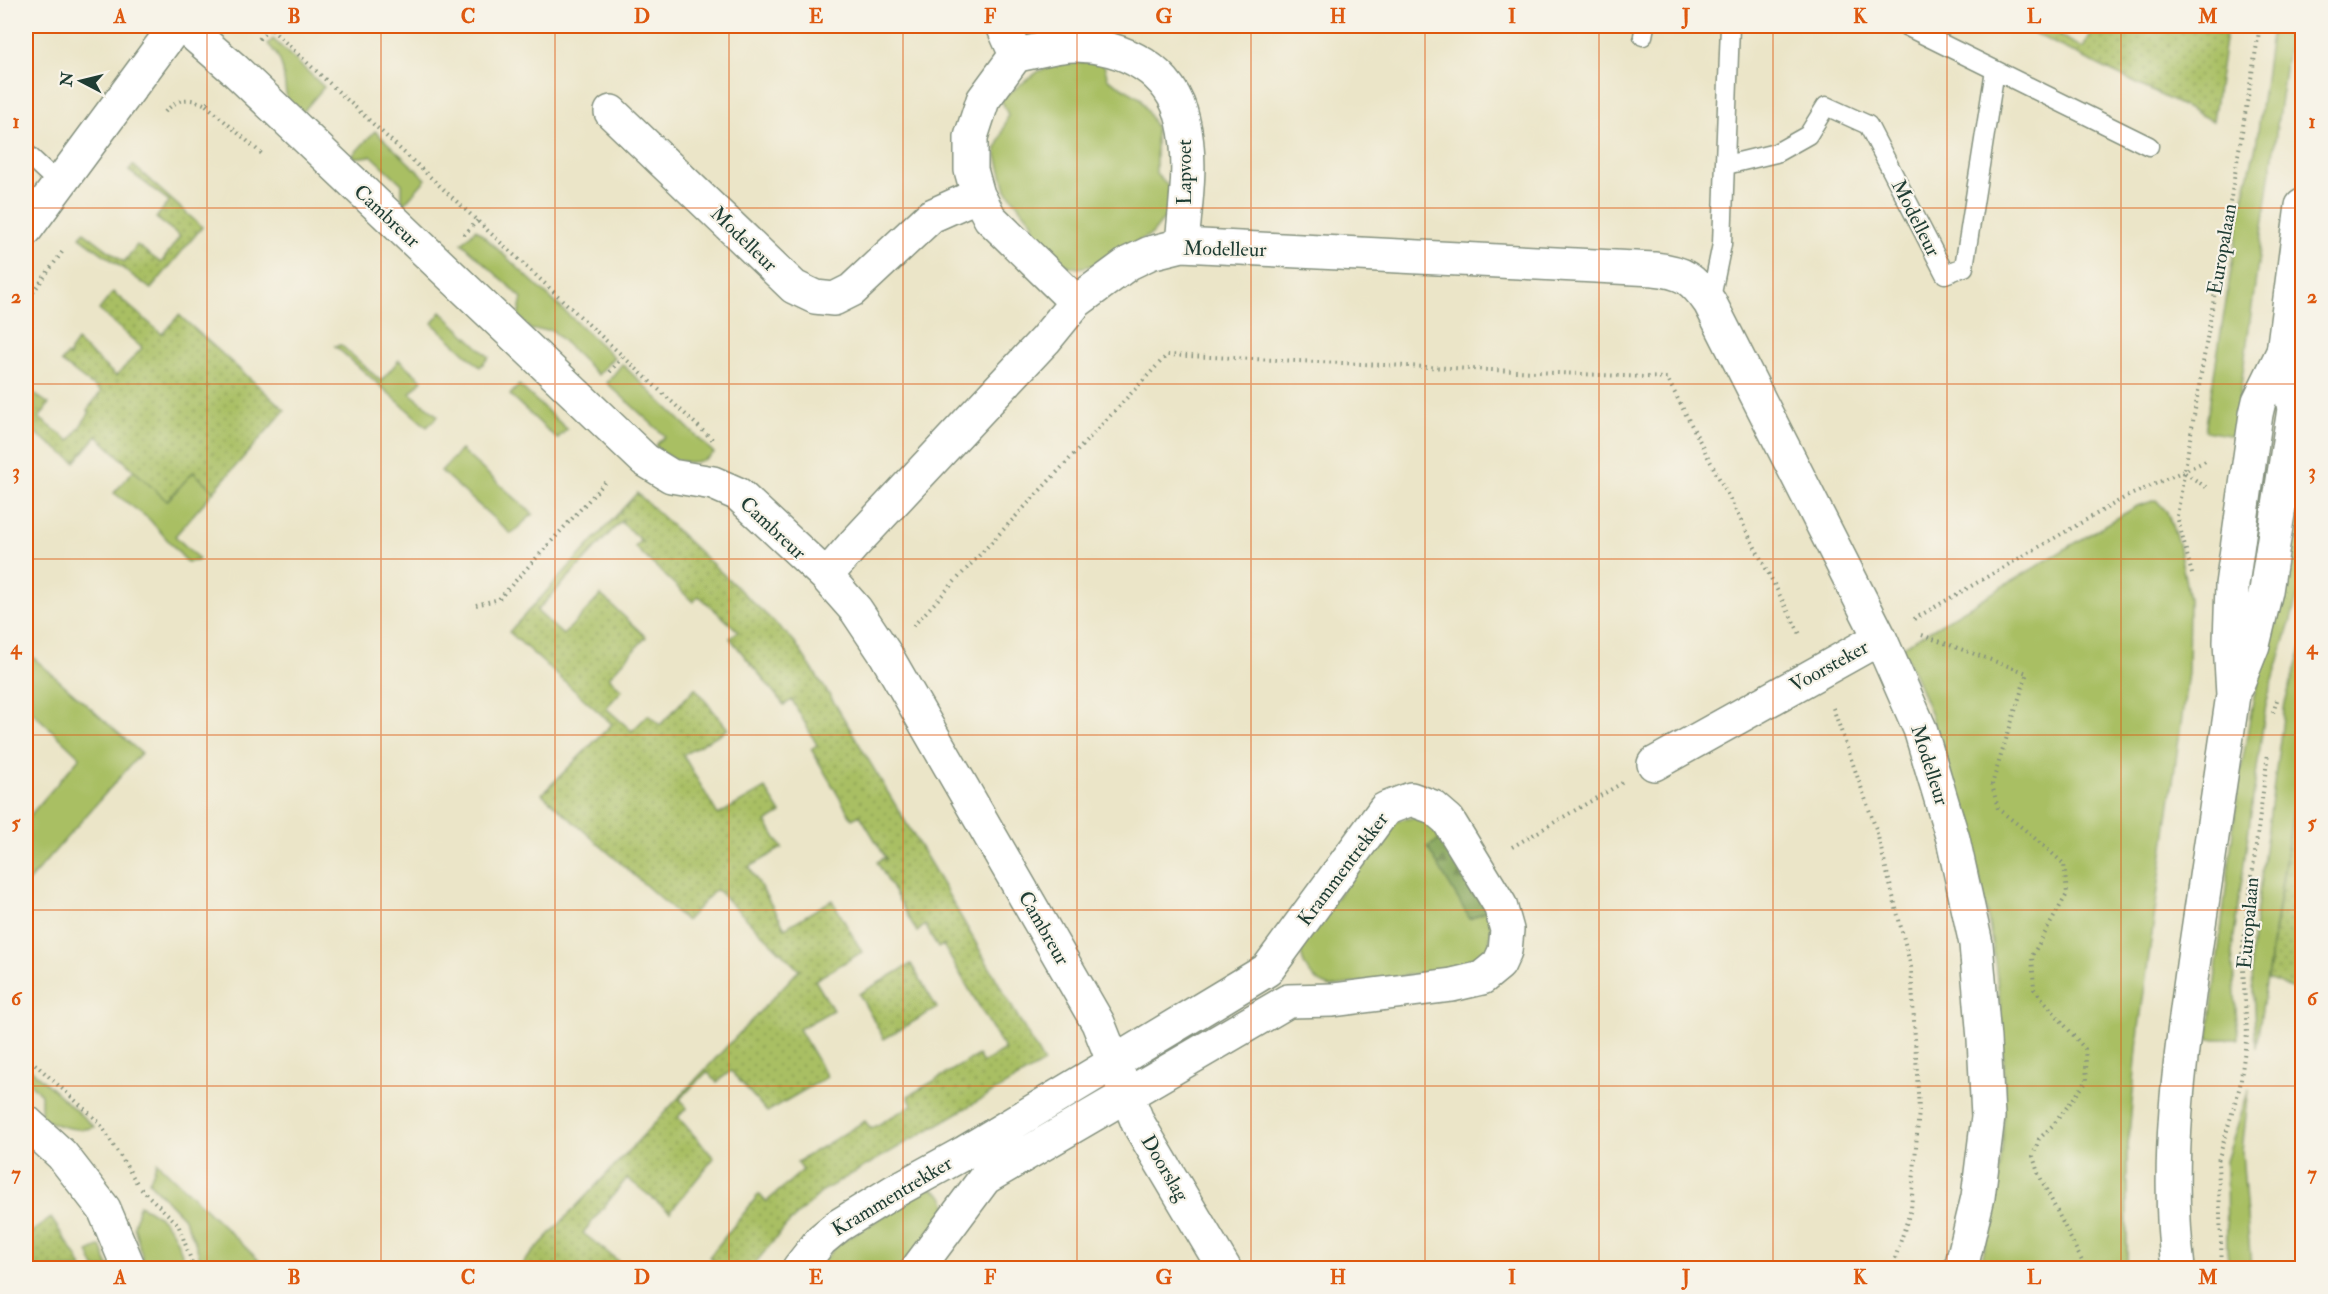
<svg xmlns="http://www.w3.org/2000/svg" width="2328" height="1294" viewBox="0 0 2328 1294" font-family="'IM FELL Double Pica',serif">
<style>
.green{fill:#a9bf64;stroke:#647e4c;stroke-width:1.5}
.forest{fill:url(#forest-firs);stroke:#527247;stroke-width:1.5}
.garden{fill:url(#garden-dots);stroke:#647e4c;stroke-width:1.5}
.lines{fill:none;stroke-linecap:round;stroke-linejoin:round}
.lane-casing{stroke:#85917e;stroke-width:21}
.street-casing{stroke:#85917e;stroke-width:36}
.secondary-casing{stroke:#85917e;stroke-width:36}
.path{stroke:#85917e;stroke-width:4;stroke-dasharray:1.5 4.5;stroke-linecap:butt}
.lane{stroke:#fff;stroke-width:18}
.street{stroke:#fff;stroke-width:33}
.secondary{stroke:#fff;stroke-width:33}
.grid{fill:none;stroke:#de580e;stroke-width:1.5;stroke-opacity:0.55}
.labels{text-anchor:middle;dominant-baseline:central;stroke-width:4.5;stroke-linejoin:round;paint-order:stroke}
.street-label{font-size:20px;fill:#1f3d34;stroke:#f7f3e8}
.neatline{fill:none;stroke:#de580e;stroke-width:2}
.grid-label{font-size:20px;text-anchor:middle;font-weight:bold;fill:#de580e}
</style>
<defs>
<pattern id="forest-firs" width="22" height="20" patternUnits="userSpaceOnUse" patternTransform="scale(1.5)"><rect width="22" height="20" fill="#86a65a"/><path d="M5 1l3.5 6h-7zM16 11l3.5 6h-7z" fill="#6d884b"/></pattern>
<pattern id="garden-dots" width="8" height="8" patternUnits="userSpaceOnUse" patternTransform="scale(1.5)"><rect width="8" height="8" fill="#a9bf64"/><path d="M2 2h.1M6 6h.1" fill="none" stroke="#899c53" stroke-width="1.8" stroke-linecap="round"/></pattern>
</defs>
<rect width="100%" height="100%" fill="#f7f3e8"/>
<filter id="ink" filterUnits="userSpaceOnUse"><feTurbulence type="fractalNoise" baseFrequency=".0167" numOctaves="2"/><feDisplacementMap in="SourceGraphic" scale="12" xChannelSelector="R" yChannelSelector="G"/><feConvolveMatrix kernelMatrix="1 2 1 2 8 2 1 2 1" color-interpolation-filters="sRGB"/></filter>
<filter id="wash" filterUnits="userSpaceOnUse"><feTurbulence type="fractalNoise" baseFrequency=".008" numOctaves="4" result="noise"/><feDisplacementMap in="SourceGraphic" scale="24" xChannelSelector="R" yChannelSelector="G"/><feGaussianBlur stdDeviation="1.35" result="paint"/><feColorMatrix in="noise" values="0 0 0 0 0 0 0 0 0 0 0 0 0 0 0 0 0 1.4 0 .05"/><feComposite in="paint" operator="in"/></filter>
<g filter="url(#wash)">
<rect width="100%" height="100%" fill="#ebe5c8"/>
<path class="green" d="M 2272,26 L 2291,26 L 2234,436 L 2205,431 L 2242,202 L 2256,146 Z
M 273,39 L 324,87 L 301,114 C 296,110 289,104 287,99 C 282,75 287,64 268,44 Z
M 1066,62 L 1103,62 L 1108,79 L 1140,98 L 1156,128 L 1156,174 L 1170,188 L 1167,215 L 1152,234 L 1095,265 L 1078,268 L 1066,265 L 1057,260 L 1033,238 L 1033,223 L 1006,190 L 996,152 L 1008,115 L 1001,99 L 1039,71 Z
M 375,131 L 426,179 L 402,206 L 402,184 L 372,156 L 350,158 Z
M 476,229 L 614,357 L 598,375 L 552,330 L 531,330 L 518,316 L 522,298 L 462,243 Z
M 441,312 L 489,357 L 480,367 L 432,323 Z
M 341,345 L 381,381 L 399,360 L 422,380 L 410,393 L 438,416 L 427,427 L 335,346 Z
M 622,364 L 714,453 C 697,469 670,462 655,446 L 665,436 L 607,383 Z
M 519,385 L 567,429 L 557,439 L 510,395 Z
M 461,450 L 533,514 L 511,534 L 441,471 Z
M 134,470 L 167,501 L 193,472 L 214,491 L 175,536 L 199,559 L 197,561 L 187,562 L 149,519 L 114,493 Z
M 2156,500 L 2167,512 L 2178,543 L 2189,599 L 2188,673 L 2139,1028 L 2127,1156 L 2127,1268 L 1980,1268 C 1990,1224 2001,1179 2003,1134 C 2010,996 1982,856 1935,727 C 1926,700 1913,673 1902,647 L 2137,506 Z
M 2295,511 L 2302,513 L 2302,582 L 2266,704 L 2232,951 L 2238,1039 L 2208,1039 L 2239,781 L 2253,701 L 2279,598 Z
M 2302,646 L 2302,751 L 2256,1048 L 2251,952 L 2285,703 Z
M 26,651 L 141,753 L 26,884 L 26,820 L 80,757 L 26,706 Z
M 1415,818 L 1430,823 L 1445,837 L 1428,847 L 1470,919 L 1488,910 L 1492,920 L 1489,949 L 1476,965 L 1329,987 C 1310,979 1303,967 1300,948 L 1390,824 L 1403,819 Z
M 26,1065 L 94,1127 C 76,1133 57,1126 41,1118 L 41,1094 L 26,1080 Z
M 2249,1089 L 2242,1152 L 2251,1268 L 2229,1268 L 2227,1251 L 2226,1161 Z
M 157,1162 L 267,1268 L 203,1268 L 194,1239 L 183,1217 L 149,1182 Z
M 930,1188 C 944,1194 947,1199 948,1214 L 903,1268 L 817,1268 L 838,1244 Z
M 139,1205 C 172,1219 176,1237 187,1268 L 145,1268 L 134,1226 Z
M 101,1246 L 109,1268 L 95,1268 L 88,1252 Z"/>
<path class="forest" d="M 1445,837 L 1488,910 L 1470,919 L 1427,847 Z"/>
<path class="garden" d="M 2019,26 L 2065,26 L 2060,36 L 2083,48 L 2095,26 L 2227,26 L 2213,121 Z
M 133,165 L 202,227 L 151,289 L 80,237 L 84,232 L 124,262 L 137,245 L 161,263 L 180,236 L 156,218 L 169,201 L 129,171 Z
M 113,292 L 162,334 L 179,315 L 285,410 L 214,491 L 193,472 L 167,501 L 97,436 L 75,462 L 26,426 L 26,397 L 30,391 L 49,404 L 39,418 L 70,441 L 90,412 L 87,410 L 101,392 L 61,362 L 67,355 L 70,357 L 70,351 L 77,341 L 116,376 L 142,348 L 99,310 Z
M 637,493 L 794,641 L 837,707 L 936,873 L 1044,1063 L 824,1190 L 786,1226 L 751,1268 L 712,1268 L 716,1262 L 709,1257 L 759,1194 L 766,1202 L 803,1170 L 797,1162 L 865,1121 L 871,1129 L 912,1105 L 908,1096 L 978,1055 L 983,1063 L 1005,1050 L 943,945 L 938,948 L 925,925 L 917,932 L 877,862 L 884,858 L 887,860 L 860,815 L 852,819 L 811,749 L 817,745 L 792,700 L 784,705 L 730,638 L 738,631 L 699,596 L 693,602 L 635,547 L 640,541 L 644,543 L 622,523 L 623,519 L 537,611 L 563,635 L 601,595 L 646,637 L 609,677 L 622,690 L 606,708 L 632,731 L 648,715 L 660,725 L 695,688 L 728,729 L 683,755 L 718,815 L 765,788 L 781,813 L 766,822 L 782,848 L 749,867 L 785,928 L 832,900 L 862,952 L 815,980 L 833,1010 L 799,1029 L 827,1077 L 767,1112 L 731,1071 L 717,1082 L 707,1072 L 680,1099 L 687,1108 L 678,1117 L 714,1158 L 670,1212 L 627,1178 L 583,1233 L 626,1267 L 625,1268 L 518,1268 L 799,970 L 716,889 L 686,921 L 542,794 L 612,724 L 509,632 Z
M 2296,796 L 2302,798 L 2302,992 L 2267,979 Z
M 911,964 L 937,1008 L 884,1039 L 859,994 Z
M 51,1218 L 77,1257 L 82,1268 L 26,1268 L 26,1236 Z"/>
</g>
<g filter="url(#ink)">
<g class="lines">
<g class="lane-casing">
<path id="lane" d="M 1906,26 L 2149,146
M 1643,36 L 1645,26
M 26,153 L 59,184
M 1726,165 L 1776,153 L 1808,135 L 1826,106 L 1868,125 L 1945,274 L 1964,267 L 1995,70
M 1710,303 L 1722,244 L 1730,26"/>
</g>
<g class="street-casing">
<path id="street" d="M 184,26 L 234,69 L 645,460 L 671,476 L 713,483 L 738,494 L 826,576 L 856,610 L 886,655 L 1098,1023 L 1138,1123 L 1224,1268
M 1003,26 L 1016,55 L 983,100 L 971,137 L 971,170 L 978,195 L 990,218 L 1076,302
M 1016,55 C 1035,52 1056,45 1075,45 C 1124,46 1172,70 1183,121 C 1193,161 1185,205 1182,245
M 611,112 L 794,287 L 815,297 L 834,299 L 852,290 L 931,216 L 978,195
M 826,576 L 854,544 L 1045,340 L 1076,302 L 1129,263 L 1150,253 L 1182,245 L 1654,269 C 1684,272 1693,279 1710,303 L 1880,638 L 1920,729 L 1953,839 L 1976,944 L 1984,1039 L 1988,1117 L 1978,1197 L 1961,1268
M 1654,764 L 1880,638
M 26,1122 L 62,1155 L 104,1209 L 129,1268
M 799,1268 L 821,1240 L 838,1226 L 893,1192 L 964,1153 L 1267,970 L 1385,809 L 1411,799 L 1433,807 L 1448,820 L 1500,905 L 1507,930 L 1505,951 L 1499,964 L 1482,978 L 1452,985 L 1333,1000 L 1288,1001 L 985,1178 L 918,1268"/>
</g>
<g class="secondary-casing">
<path id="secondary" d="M 26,229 L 176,26
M 2237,685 L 2253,645 L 2266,591 L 2294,409 L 2283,352 L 2302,206
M 2178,1268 C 2165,1162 2180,1057 2195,951 C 2208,866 2220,780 2233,695 L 2230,642 L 2232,585 L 2256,414 L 2259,401 L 2283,352"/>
</g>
<path class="path" d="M 259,39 L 270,28 L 714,441
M 206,105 L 262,154
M 165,112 C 179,97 189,97 206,105 L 209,101
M 464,235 L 478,220
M 26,302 L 63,251
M 610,372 L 623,356
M 2185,473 L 2206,487
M 2192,574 L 2177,516 L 2260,26
M 476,605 L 499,599 L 608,479
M 1914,619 L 2124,498 L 2208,460
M 913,626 L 1167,355 L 1667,378 L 1801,636
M 1922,635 L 2027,673 L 1992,784 L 1998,809 L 2029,833 L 2064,864 L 2067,894 L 2032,956 L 2034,989 L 2085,1049 L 2087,1081 L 2053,1125 L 2039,1139 L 2033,1156 L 2038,1173 L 2083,1263 L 2077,1268
M 1833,708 L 1876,829 L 1911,967 L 1919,1110 L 1911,1209 L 1892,1268
M 2273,713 L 2278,697
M 1512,847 L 1622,783
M 26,1056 L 99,1122 L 137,1183
M 141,1189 L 178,1224 L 194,1268
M 2083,1263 L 2086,1268
M 2222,1268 L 2218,1161 L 2240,1086 L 2247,1034 L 2242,953 L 2268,753"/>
<use href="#lane" class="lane"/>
<use href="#street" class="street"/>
<use href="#secondary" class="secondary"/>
</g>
</g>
<path class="grid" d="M 207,26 L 207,1268M 381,26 L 381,1268M 555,26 L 555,1268M 729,26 L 729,1268M 903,26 L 903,1268M 1077,26 L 1077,1268M 1251,26 L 1251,1268M 1425,26 L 1425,1268M 1599,26 L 1599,1268M 1773,26 L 1773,1268M 1947,26 L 1947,1268M 2121,26 L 2121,1268M 26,208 L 2302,208M 26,384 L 2302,384M 26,559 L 2302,559M 26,735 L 2302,735M 26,910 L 2302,910M 26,1086 L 2302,1086"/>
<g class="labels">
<g class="street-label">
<text transform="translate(1184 172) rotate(-90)">Lapvoet</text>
<text transform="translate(387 216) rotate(43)">Cambreur</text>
<text transform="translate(1916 218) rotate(63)">Modelleur</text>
<text transform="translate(744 239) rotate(44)">Modelleur</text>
<text transform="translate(1225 249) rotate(1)">Modelleur</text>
<text transform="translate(2222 249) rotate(-80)">Europalaan</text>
<text transform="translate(773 528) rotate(43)">Cambreur</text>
<text transform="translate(1829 666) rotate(-29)">Voorsteker</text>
<text transform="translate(1930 765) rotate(72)">Modelleur</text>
<text transform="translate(1343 869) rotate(-53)">Krammentrekker</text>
<text transform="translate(2248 923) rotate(-85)">Europalaan</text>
<text transform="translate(1044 928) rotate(60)">Cambreur</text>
<text transform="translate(1165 1168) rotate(59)">Doorslag</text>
<text transform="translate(892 1196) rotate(-31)">Krammentrekker</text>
</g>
</g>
<rect width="2328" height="1294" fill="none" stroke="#f7f3e8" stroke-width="66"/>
<g transform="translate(81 81) rotate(277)" stroke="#f7f3e8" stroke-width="4.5" paint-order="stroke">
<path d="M0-4.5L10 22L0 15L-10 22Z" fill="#1f3d34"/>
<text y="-9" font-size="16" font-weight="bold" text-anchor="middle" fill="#1f3d34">N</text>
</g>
<rect x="33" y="33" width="2262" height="1228" class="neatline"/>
<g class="grid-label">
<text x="120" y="23">A</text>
<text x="294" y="23">B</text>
<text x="468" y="23">C</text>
<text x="642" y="23">D</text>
<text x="816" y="23">E</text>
<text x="990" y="23">F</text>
<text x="1164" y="23">G</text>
<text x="1338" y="23">H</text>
<text x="1512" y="23">I</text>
<text x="1686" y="23">J</text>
<text x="1860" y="23">K</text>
<text x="2034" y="23">L</text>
<text x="2208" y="23">M</text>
<text x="16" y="128">1</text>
<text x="2312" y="128">1</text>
<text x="16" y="303">2</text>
<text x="2312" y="303">2</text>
<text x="16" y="478">3</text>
<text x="2312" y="478">3</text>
<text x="16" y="654">4</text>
<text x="2312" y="654">4</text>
<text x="16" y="829">5</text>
<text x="2312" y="829">5</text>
<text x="16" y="1005">6</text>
<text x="2312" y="1005">6</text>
<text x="16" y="1180">7</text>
<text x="2312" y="1180">7</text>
<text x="120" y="1284">A</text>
<text x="294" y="1284">B</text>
<text x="468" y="1284">C</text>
<text x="642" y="1284">D</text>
<text x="816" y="1284">E</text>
<text x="990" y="1284">F</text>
<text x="1164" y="1284">G</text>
<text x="1338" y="1284">H</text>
<text x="1512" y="1284">I</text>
<text x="1686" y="1284">J</text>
<text x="1860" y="1284">K</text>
<text x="2034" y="1284">L</text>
<text x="2208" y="1284">M</text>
</g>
</svg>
